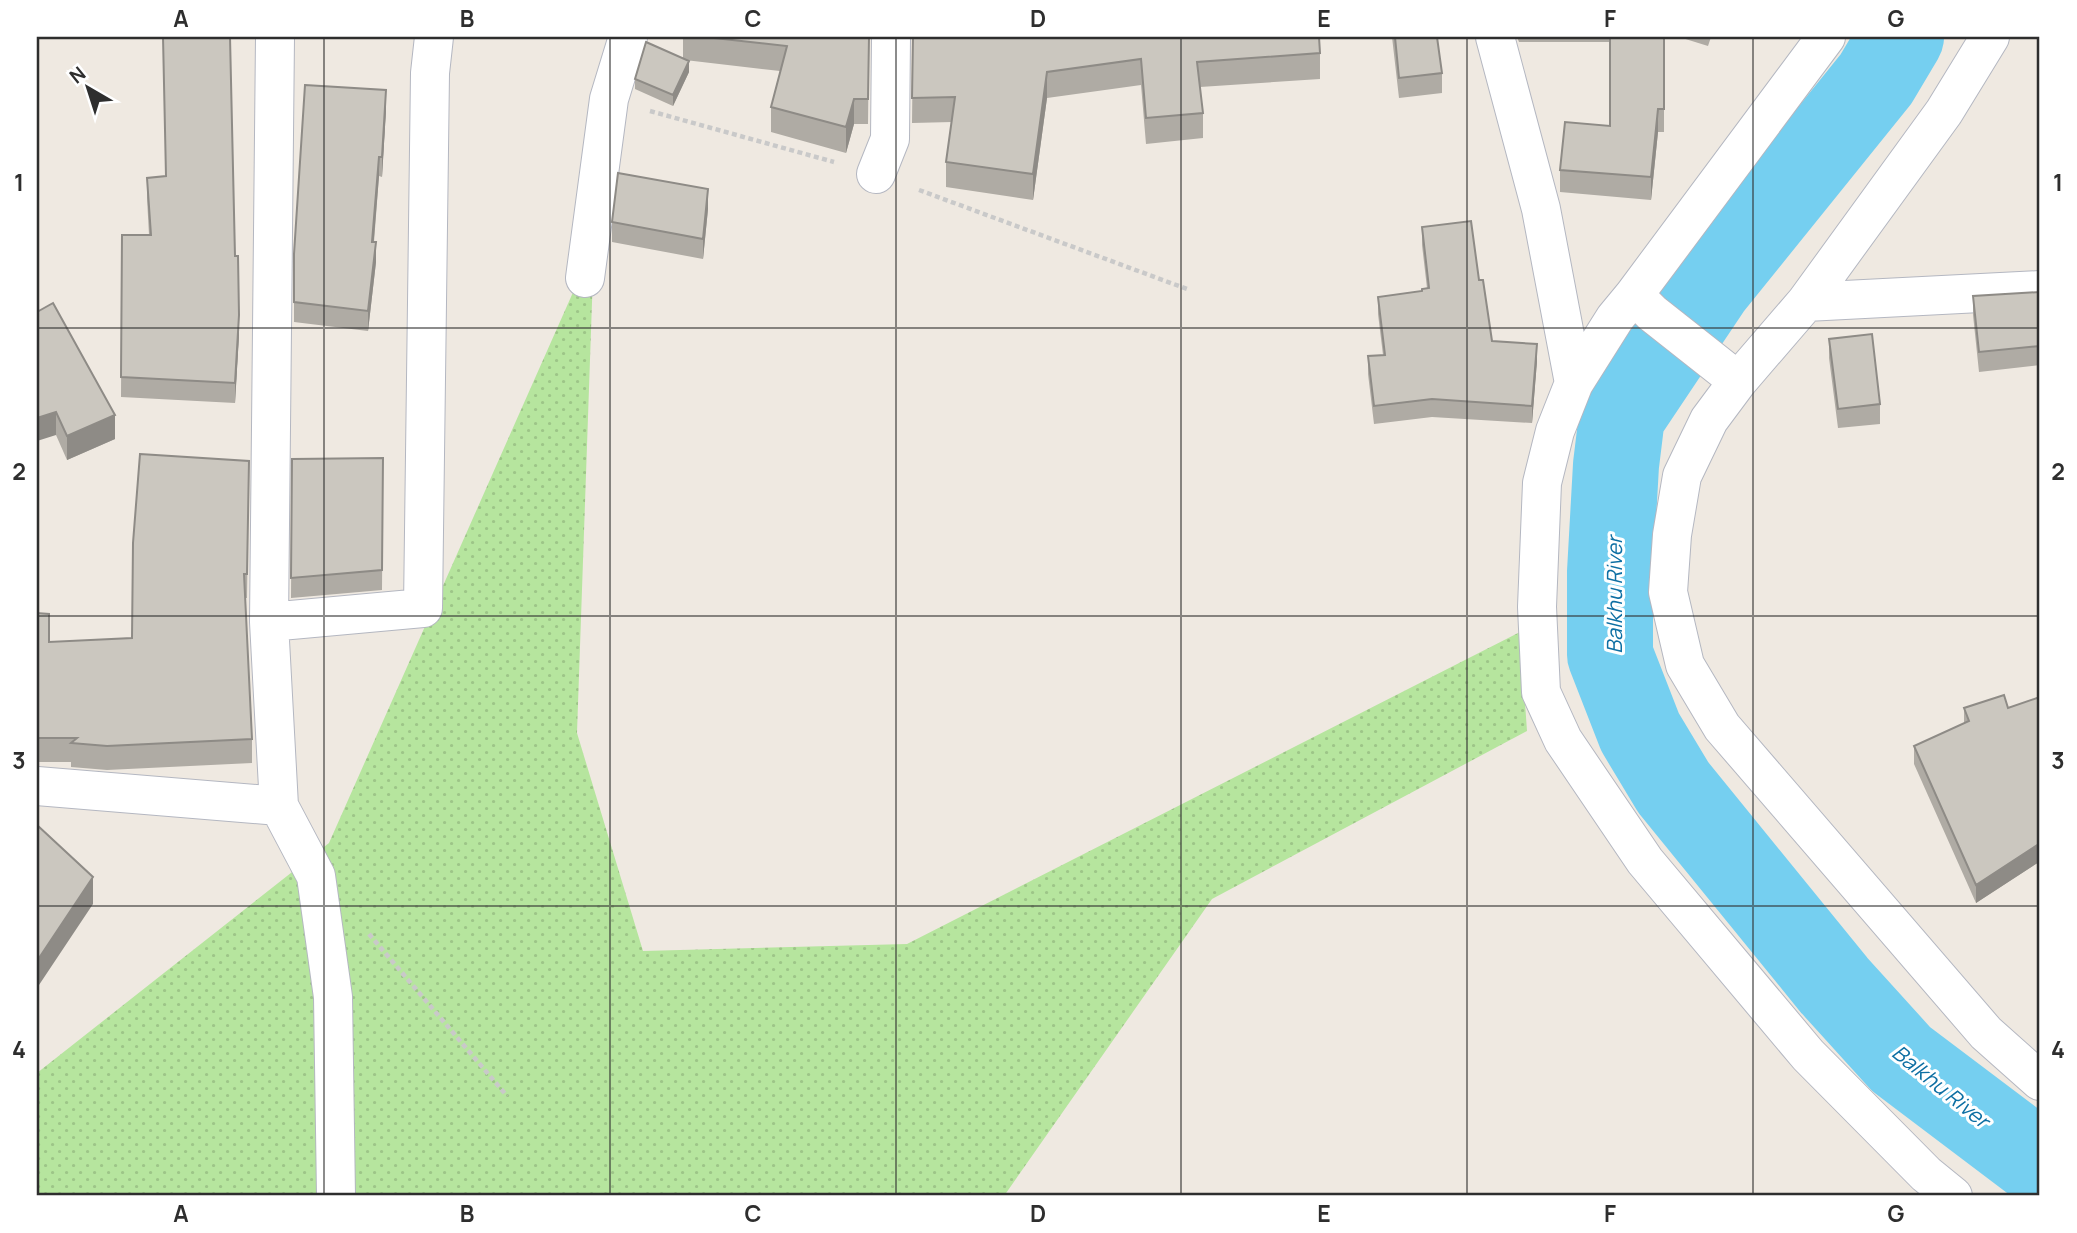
<svg xmlns="http://www.w3.org/2000/svg" width="2077" height="1233" viewBox="0 0 2077 1233" font-family="Manrope,sans-serif">
<style>
.grass{fill:url(#grass-dots)}
.lines{fill:none;stroke-linecap:round;stroke-linejoin:round}
.river{stroke:#75cff0;stroke-width:86}
.minor-casing{stroke:#b4b7c1;stroke-width:40}
.path{stroke:#c9c9c9;stroke-width:4.5;stroke-dasharray:5 3.5;stroke-linecap:butt}
.minor{stroke:#fff;stroke-width:38}
.wall{fill:#afaba4}
.shaded-wall{fill:#8e8b86}
.building{fill:#cbc7bf;stroke:#8e8b86;stroke-width:2}
.grid{fill:none;stroke:#2e2e2e;stroke-width:2;stroke-opacity:0.55}
.labels{text-anchor:middle;dominant-baseline:central;stroke-width:6;stroke-linejoin:round;paint-order:stroke}
.water-label{font-size:21px;font-style:italic;fill:#0d6fa3;stroke:#fff}
.neatline{fill:none;stroke:#2e2e2e;stroke-width:2.5}
.grid-label{font-size:23px;text-anchor:middle;font-weight:bold;fill:#2e2e2e}
</style>
<defs>
<pattern id="grass-dots" width="8" height="8" patternUnits="userSpaceOnUse" patternTransform="scale(1.75)"><rect width="8" height="8" fill="#b6e59e"/><path d="M2 2h.1M6 6h.1" fill="none" stroke="#9dc588" stroke-width="1.8" stroke-linecap="round"/></pattern>
</defs>
<rect width="100%" height="100%" fill="#efe9e1"/>
<path class="grass" d="M 594,245 L 577,733 L 643,951 L 907,944 L 1520,632 L 1527,731 L 1212,899 L 1004,1196 L 37,1196 L 37,1073 L 329,843 Z"/>
<g class="lines">
<path class="river" d="M 1901,37 L 1876,79 L 1709,286 L 1622,416 L 1616,465 L 1610,572 L 1610,655 L 1640,732 L 1673,787 L 1834,985 L 1901,1059 L 2040,1164"/>
<g class="minor-casing">
<path id="minor" d="M 275,37 L 269,622 L 279,806 L 316,876 L 333,997 L 336,1196
M 1495,37 L 1541,209 L 1574,383 L 1555,431 L 1542,483 L 1537,607 L 1541,692 L 1563,740 L 1645,861 L 1808,1055 L 1926,1174 L 1953,1196
M 876,174 L 890,139 L 891,37
M 585,278 L 609,99 L 628,37
M 1634,295 L 1826,37
M 1806,302 L 1944,112 L 1990,37
M 1738,381 L 1709,420 L 1682,476 L 1672,535 L 1668,592 L 1685,665 L 1722,727 L 1986,1033 L 2040,1081
M 1574,383 L 1615,318 L 1634,295 L 1652,313 L 1738,381 L 1806,302 L 2040,290
M 269,622 L 423,608 L 430,73 L 434,37
M 37,786 L 279,806"/>
</g>
<path class="path" d="M 650,111 L 834,162
M 919,190 L 1187,289
M 369,934 L 507,1096"/>
<use href="#minor" class="minor"/>
</g>
<path class="wall" d="M 683,37 L 869,37 L 868,124 L 854,124 L 846,153 L 771,132 L 771,107 L 780,71 L 685,60 L 689,72 L 673,106 L 635,89 L 635,79 L 683,59 Z
M 913,37 L 1320,53 L 1320,79 L 1200,87 L 1203,113 L 1203,138 L 1146,144 L 1141,85 L 1047,98 L 1033,200 L 946,187 L 946,162 L 952,122 L 912,123 Z
M 1392,37 L 1437,37 L 1442,73 L 1442,93 L 1399,98 Z
M 1517,37 L 1664,37 L 1664,132 L 1658,132 L 1651,200 L 1560,192 L 1560,170 L 1610,126 L 1609,42 L 1519,42 Z
M 1679,37 L 1711,37 L 1708,46 Z
M 386,110 L 382,177 L 379,176 L 374,242 L 376,262 L 368,331 L 294,322 L 294,254 Z
M 147,178 L 235,256 L 239,335 L 235,403 L 121,397 L 122,235 L 149,235 L 147,198 Z
M 708,209 L 703,259 L 612,242 L 612,222 Z
M 1422,227 L 1479,280 L 1492,341 L 1537,361 L 1532,423 L 1432,417 L 1374,424 L 1368,374 L 1368,356 L 1383,355 L 1378,314 L 1378,297 L 1422,291 L 1427,288 L 1422,245 Z
M 2040,292 L 2040,365 L 1979,372 L 1973,315 L 1973,296 Z
M 37,312 L 115,439 L 67,460 L 56,435 Z
M 1829,339 L 1880,404 L 1880,424 L 1838,428 L 1829,358 Z
M 383,458 L 382,590 L 291,598 L 292,459 Z
M 249,461 L 247,598 L 245,598 L 252,739 L 252,763 L 107,770 L 71,767 L 71,762 L 37,762 L 37,613 L 49,642 L 132,638 Z
M 2040,697 L 2040,864 L 2039,862 L 1976,903 L 1914,764 L 1914,746 L 1964,723 L 1964,708 L 2008,708 Z"/>
<path class="shaded-wall" d="M 689,61 L 689,72 L 673,106 L 673,95 Z
M 1047,72 L 1047,98 L 1033,200 L 1033,174 Z
M 386,90 L 386,110 L 382,177 L 382,157 Z
M 854,99 L 854,124 L 846,153 L 846,127 Z
M 1658,109 L 1658,132 L 1651,200 L 1651,177 Z
M 379,157 L 379,176 L 372,262 L 372,242 Z
M 708,189 L 708,209 L 703,259 L 703,239 Z
M 376,242 L 376,262 L 368,331 L 368,311 Z
M 239,315 L 239,335 L 235,403 L 235,383 Z
M 1537,344 L 1537,361 L 1532,423 L 1532,406 Z
M 56,412 L 56,435 L 37,441 L 37,418 Z
M 115,415 L 115,439 L 67,460 L 67,436 Z
M 2039,844 L 2039,862 L 1976,903 L 1976,885 Z
M 93,877 L 93,904 L 37,988 L 37,997 L 37,961 Z"/>
<path class="building" d="M 163,37 L 230,37 L 235,256 L 238,256 L 239,315 L 235,383 L 121,377 L 122,235 L 151,235 L 147,178 L 166,176 Z
M 705,37 L 869,37 L 868,99 L 854,99 L 846,127 L 771,107 L 787,46 Z
M 913,37 L 1319,37 L 1320,53 L 1197,62 L 1203,113 L 1146,118 L 1141,59 L 1047,72 L 1033,174 L 946,162 L 955,97 L 912,98 Z
M 1395,37 L 1437,37 L 1442,73 L 1399,78 Z
M 1610,37 L 1664,37 L 1664,109 L 1658,109 L 1651,177 L 1560,170 L 1565,122 L 1610,126 Z
M 646,42 L 689,61 L 673,95 L 635,79 Z
M 305,85 L 386,90 L 382,157 L 379,157 L 372,242 L 376,242 L 368,311 L 294,302 L 294,254 Z
M 618,173 L 708,189 L 703,239 L 612,222 Z
M 1471,221 L 1479,280 L 1483,280 L 1492,341 L 1537,344 L 1532,406 L 1432,399 L 1374,406 L 1368,356 L 1385,355 L 1378,297 L 1422,291 L 1422,289 L 1429,288 L 1422,227 Z
M 2040,292 L 2040,346 L 1979,352 L 1973,296 Z
M 53,303 L 115,415 L 67,436 L 56,412 L 37,418 L 37,312 Z
M 1872,334 L 1880,404 L 1838,409 L 1829,339 Z
M 140,454 L 249,461 L 247,574 L 244,574 L 252,739 L 107,746 L 71,743 L 77,738 L 37,738 L 37,613 L 49,614 L 49,642 L 132,638 L 133,543 Z
M 383,458 L 382,570 L 291,578 L 292,459 Z
M 2004,695 L 2008,708 L 2040,697 L 2040,846 L 2039,844 L 1976,885 L 1914,746 L 1969,721 L 1964,708 Z
M 37,825 L 93,877 L 37,961 Z"/>
<path class="grid" d="M 324,37 L 324,1196M 610,37 L 610,1196M 896,37 L 896,1196M 1181,37 L 1181,1196M 1467,37 L 1467,1196M 1753,37 L 1753,1196M 37,328 L 2040,328M 37,616 L 2040,616M 37,906 L 2040,906"/>
<g class="labels">
<g class="water-label">
<text transform="translate(1614 595) rotate(-90)">Balkhu River</text>
<text transform="translate(1941 1086) rotate(39)">Balkhu River</text>
</g>
</g>
<rect width="2077" height="1233" fill="none" stroke="#ffffff" stroke-width="77"/>
<g transform="translate(88 88) rotate(321)" stroke="#ffffff" stroke-width="5" paint-order="stroke">
<path d="M0-5L12 26L0 18L-12 26Z" fill="#2e2e2e"/>
<text y="-10" font-size="19" font-weight="bold" text-anchor="middle" fill="#2e2e2e">N</text>
</g>
<rect x="38" y="38" width="2000" height="1156" class="neatline"/>
<g class="grid-label">
<text x="181" y="27">A</text>
<text x="467" y="27">B</text>
<text x="753" y="27">C</text>
<text x="1038" y="27">D</text>
<text x="1324" y="27">E</text>
<text x="1610" y="27">F</text>
<text x="1896" y="27">G</text>
<text x="19" y="191">1</text>
<text x="2058" y="191">1</text>
<text x="19" y="480">2</text>
<text x="2058" y="480">2</text>
<text x="19" y="769">3</text>
<text x="2058" y="769">3</text>
<text x="19" y="1058">4</text>
<text x="2058" y="1058">4</text>
<text x="181" y="1222">A</text>
<text x="467" y="1222">B</text>
<text x="753" y="1222">C</text>
<text x="1038" y="1222">D</text>
<text x="1324" y="1222">E</text>
<text x="1610" y="1222">F</text>
<text x="1896" y="1222">G</text>
</g>
</svg>
